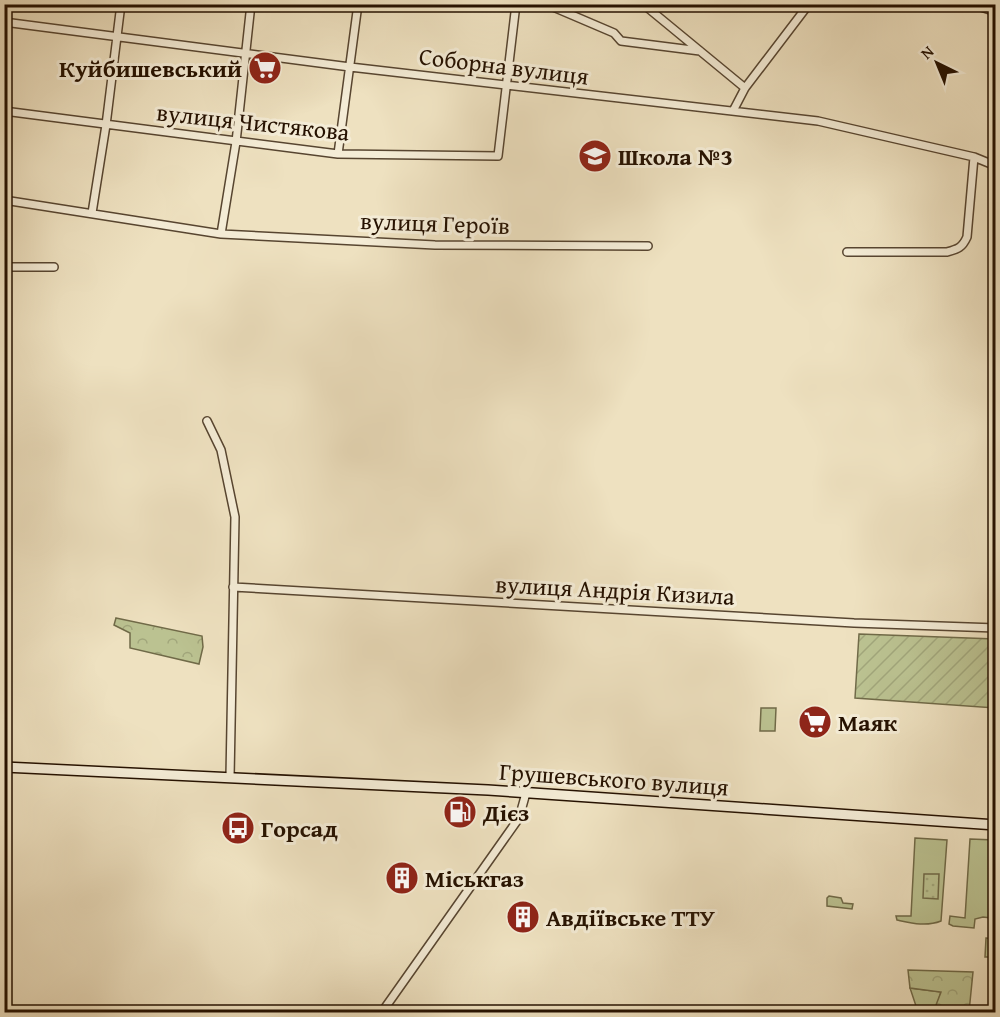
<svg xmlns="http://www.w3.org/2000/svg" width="1000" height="1017" viewBox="0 0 1000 1017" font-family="'Gentium Book Plus',serif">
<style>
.grass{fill:#bbc291;stroke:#706a48;stroke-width:1.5}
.forest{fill:url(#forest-crowns);stroke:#706a48;stroke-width:1.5}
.park{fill:url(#park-dots);stroke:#706a48;stroke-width:1.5}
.garden{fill:url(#garden-furrows);stroke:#706a48;stroke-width:1.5}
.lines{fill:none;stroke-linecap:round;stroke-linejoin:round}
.street-casing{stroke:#574530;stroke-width:10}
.secondary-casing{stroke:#251100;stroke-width:12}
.street{stroke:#f4ecd6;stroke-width:7}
.secondary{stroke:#f4ecd6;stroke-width:9}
.labels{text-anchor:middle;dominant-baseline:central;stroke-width:6;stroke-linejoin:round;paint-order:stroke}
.street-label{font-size:24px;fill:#251100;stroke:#f4ecd6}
.poi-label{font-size:24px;font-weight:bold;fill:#251100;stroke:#f4ecd6;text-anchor:start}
</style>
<defs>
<pattern id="forest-crowns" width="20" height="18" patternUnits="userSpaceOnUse" patternTransform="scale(1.5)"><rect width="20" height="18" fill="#bbc291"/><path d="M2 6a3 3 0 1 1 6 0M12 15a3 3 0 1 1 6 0" fill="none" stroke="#a1a67b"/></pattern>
<pattern id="park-dots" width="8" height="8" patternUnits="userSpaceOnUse" patternTransform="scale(1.5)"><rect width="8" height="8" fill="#bbc291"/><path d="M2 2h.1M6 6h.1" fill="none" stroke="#a1a67b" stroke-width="1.8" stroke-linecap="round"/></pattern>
<pattern id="garden-furrows" width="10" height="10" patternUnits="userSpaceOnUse" patternTransform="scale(1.5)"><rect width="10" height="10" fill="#bbc291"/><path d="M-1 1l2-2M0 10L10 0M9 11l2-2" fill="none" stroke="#a1a67b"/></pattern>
</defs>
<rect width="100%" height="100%" fill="#eee1c0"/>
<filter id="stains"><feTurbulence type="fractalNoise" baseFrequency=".00333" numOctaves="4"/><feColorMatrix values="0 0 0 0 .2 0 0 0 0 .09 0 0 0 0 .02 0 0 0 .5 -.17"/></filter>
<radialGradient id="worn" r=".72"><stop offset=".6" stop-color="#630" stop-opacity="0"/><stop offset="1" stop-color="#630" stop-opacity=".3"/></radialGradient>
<path class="grass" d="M 761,708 L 776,708 L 775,731 L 760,731 Z
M 915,838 L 947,840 L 941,921 C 926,927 911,923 897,920 L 896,916 L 911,916 Z
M 970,839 L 995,840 L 995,929 L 990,928 L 991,918 L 983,917 L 975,919 L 974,928 L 953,926 L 949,924 L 950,916 L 965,918 Z
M 986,938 L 995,939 L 995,957 L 985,957 Z
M 910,988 L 941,992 L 937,1005 L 944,1012 L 918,1012 Z"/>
<path class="forest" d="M 116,618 L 202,636 L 203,647 L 199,664 L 130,648 L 130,633 L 114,625 Z
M 829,896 L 841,898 L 843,903 L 853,904 L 852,909 L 827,906 L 827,898 Z
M 908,970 L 973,972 L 969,1012 L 944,1012 L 936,1005 L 941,992 L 910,988 Z"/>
<path class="park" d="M 924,874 L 939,874 L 938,899 L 923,898 Z"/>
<path class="garden" d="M 859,634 L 995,639 L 995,708 L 855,698 Z"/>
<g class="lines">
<g class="street-casing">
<path id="street" d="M 546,4 L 614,33 L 621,41 L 700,51
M 643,4 L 745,88
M 972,4 L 996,12
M 4,22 L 350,67 L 818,121 L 974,157 L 996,166
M 4,111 L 338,154 L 498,156 L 516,4
M 733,111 L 745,88 L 809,4
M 338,154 L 358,4
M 4,200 L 221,234 L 435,245 L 648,246
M 92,213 L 106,125 L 121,4
M 221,234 L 236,142 L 251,4
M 847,252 L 947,252 C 958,249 962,248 967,237 L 974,157
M 4,267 L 54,267
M 207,421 L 221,450 L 235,517 L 230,777
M 233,587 L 854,623 L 996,628
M 382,1012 L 519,818 L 526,793"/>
</g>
<g class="secondary-casing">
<path id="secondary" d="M 4,767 L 488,790 L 996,825"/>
</g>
<use href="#street" class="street"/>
<use href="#secondary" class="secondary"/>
</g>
<defs>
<g id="supermarket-disc" transform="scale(1.725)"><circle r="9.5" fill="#8f2418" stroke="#f4ecd6"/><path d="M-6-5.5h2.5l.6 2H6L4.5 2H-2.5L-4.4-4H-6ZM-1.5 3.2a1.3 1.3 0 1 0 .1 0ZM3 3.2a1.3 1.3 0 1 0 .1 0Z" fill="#fff"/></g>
<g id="school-disc" transform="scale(1.725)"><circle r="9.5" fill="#8f2418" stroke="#f4ecd6"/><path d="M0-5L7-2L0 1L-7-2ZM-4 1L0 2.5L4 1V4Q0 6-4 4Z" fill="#fff"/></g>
<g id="fuel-disc" transform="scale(1.725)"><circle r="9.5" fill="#8f2418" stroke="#f4ecd6"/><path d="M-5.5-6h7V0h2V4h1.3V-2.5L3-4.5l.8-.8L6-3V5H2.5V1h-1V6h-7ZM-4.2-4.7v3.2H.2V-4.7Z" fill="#fff"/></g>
<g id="bus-disc" transform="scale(1.725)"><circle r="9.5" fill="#8f2418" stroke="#f4ecd6"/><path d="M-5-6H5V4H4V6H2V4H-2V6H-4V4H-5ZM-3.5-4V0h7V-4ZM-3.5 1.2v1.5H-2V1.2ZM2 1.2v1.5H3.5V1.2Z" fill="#fff"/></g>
<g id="building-disc" transform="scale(1.725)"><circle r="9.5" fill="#8f2418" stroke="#f4ecd6"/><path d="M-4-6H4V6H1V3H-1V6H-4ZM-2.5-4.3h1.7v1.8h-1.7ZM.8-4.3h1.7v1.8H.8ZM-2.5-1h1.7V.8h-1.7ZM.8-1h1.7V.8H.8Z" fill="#fff"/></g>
</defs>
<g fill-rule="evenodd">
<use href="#supermarket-disc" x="265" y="68"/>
<use href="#school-disc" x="595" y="156"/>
<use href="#supermarket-disc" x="815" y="722"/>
<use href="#fuel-disc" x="460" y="812"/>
<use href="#bus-disc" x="238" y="828"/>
<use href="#building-disc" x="402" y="878"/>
<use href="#building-disc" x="523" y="917"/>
</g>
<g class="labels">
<g class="street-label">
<text transform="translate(504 66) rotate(7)">Соборна вулиця</text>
<text transform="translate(253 122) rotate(6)">вулиця Чистякова</text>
<text transform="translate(435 223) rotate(2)">вулиця Героїв</text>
<text transform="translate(615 590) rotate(3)">вулиця Андрія Кизила</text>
<text transform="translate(614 779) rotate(4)">Грушевського вулиця</text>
</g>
<g class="poi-label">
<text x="242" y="68" text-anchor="end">Куйбишевський</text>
<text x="618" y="156">Школа №3</text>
<text x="838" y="722">Маяк</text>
<text x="483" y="812">Дієз</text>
<text x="261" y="828">Горсад</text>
<text x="425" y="878">Міськгаз</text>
<text x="546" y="917">Авдіївське ТТУ</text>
</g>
</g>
<rect width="1000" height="1017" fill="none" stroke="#eee1c0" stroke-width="24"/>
<rect x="6" y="6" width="988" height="1005" fill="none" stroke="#251100" stroke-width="3"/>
<rect x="12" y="12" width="976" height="993" fill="none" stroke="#251100" stroke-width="1.5"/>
<g transform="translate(937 63) rotate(317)" stroke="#f4ecd6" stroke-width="4.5" paint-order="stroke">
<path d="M0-4.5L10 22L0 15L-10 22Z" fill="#251100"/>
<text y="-9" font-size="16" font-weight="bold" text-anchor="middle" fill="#251100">N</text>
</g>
<rect width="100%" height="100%" filter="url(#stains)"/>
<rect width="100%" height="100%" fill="url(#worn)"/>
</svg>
